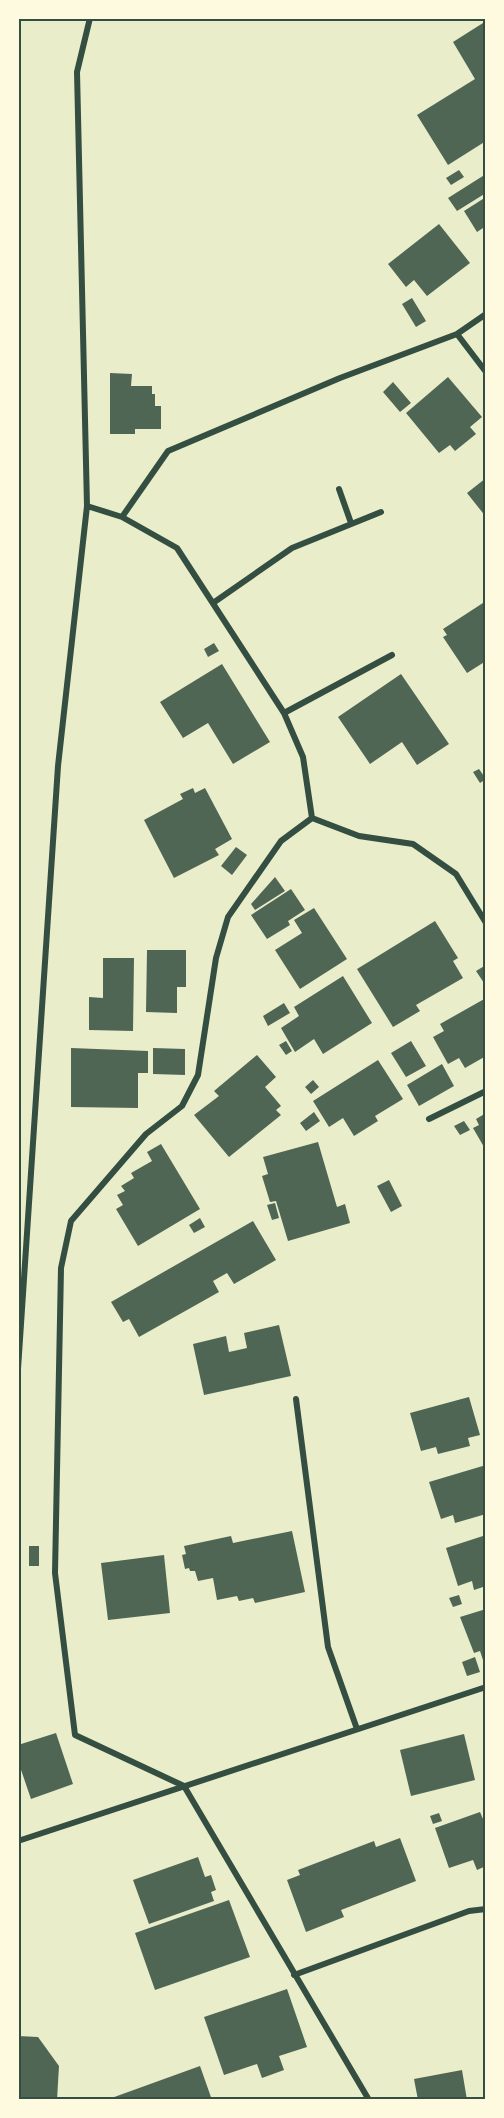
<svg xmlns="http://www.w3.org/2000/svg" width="504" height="2118" viewBox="0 0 504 2118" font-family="Jost,sans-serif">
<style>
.building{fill:#4f6655}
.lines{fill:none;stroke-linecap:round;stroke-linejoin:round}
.minor{stroke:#344e41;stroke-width:6}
.neatline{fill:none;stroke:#344e41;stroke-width:2}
</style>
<rect width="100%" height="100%" fill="#e9edc9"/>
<path class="building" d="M 483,23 L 486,27 L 486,141 L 448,165 L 417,115 L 475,79 L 453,42 Z
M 459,170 L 464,177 L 451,185 L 446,178 Z
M 486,174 L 486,193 L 457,211 L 448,198 Z
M 486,197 L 486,226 L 477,232 L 464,211 Z
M 439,224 L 470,263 L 427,296 L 414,280 L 406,287 L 388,264 Z
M 412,298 L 426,321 L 416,327 L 402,304 Z
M 110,373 L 132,374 L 131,386 L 152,386 L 152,394 L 155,394 L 155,406 L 161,406 L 161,429 L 135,429 L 135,434 L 110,434 Z
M 448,377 L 482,417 L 470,427 L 476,434 L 455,451 L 450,445 L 439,453 L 406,413 Z
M 393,382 L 411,403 L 400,412 L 383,392 Z
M 486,478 L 486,517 L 467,493 Z
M 486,601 L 486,661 L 467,673 L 443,637 L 447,635 L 443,629 Z
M 214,643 L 219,651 L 208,657 L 204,649 Z
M 222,664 L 270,742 L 233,764 L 208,723 L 183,738 L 160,702 Z
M 401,674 L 449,744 L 417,765 L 402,742 L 370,764 L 338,717 Z
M 479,769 L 486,779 L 480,783 L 473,772 Z
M 193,788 L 195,793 L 205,788 L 232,839 L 215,849 L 219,855 L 174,878 L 144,820 L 183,799 L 180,794 Z
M 236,847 L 247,855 L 232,875 L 221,866 Z
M 275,877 L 285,891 L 255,910 L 251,904 Z
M 291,889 L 305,910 L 288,921 L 290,925 L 267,939 L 251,915 Z
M 314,908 L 347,959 L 300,989 L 275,950 L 302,933 L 294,920 Z
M 435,921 L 458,958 L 453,961 L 463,978 L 416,1005 L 420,1011 L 393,1027 L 357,969 Z
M 147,950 L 186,950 L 186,987 L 177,987 L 177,1013 L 146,1012 Z
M 103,958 L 134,958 L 133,1031 L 89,1030 L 89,997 L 103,998 Z
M 486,965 L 486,986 L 476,971 Z
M 343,976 L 372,1023 L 323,1054 L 314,1039 L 295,1052 L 281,1028 L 299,1016 L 294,1007 Z
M 486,998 L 486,1056 L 465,1068 L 459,1058 L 448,1064 L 433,1037 L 444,1031 L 440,1024 Z
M 284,1003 L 290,1013 L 268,1026 L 263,1016 Z
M 286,1041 L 292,1051 L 286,1055 L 279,1045 Z
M 411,1041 L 426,1066 L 406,1077 L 391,1053 Z
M 71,1048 L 148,1051 L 148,1073 L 138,1073 L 138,1108 L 71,1107 Z
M 153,1048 L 185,1049 L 185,1075 L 153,1074 Z
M 257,1055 L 276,1077 L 265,1087 L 281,1106 L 276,1110 L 281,1115 L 229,1157 L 194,1115 L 219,1096 L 214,1091 Z
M 378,1060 L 403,1099 L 375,1116 L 378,1121 L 354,1136 L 343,1118 L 329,1127 L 313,1101 Z
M 442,1064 L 454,1086 L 419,1106 L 407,1085 Z
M 313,1080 L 319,1087 L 311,1094 L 305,1087 Z
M 314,1112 L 320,1121 L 306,1131 L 300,1123 Z
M 486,1113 L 486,1146 L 484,1147 L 473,1128 L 479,1125 L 476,1119 Z
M 464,1121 L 470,1130 L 460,1135 L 454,1126 Z
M 318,1142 L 337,1207 L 345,1204 L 350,1223 L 288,1241 L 276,1201 L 270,1202 L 262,1176 L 268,1174 L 263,1157 Z
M 161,1144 L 200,1209 L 138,1246 L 116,1209 L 123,1205 L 117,1195 L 125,1191 L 121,1186 L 134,1178 L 131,1173 L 152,1161 L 147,1152 Z
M 389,1180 L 402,1206 L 391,1212 L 377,1186 Z
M 275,1203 L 279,1218 L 272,1220 L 267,1205 Z
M 200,1218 L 205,1227 L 194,1233 L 189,1225 Z
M 253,1221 L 276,1260 L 234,1284 L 227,1273 L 213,1281 L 219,1292 L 139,1337 L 129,1319 L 123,1322 L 111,1302 Z
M 279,1325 L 291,1376 L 204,1395 L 193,1344 L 226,1336 L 229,1352 L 247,1348 L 244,1333 Z
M 469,1397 L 480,1435 L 468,1438 L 470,1446 L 438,1454 L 436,1447 L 421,1451 L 410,1413 Z
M 486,1465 L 486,1514 L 455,1523 L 453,1515 L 441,1519 L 429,1482 Z
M 292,1531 L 305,1592 L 255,1603 L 253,1598 L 239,1601 L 237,1596 L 217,1600 L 213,1578 L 198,1581 L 195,1571 L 190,1571 L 189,1568 L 185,1569 L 182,1555 L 186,1554 L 184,1546 L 231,1536 L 233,1543 Z
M 486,1535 L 486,1586 L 474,1590 L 472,1581 L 458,1586 L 446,1548 Z
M 29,1546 L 39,1546 L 39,1566 L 29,1566 Z
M 164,1555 L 170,1613 L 108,1620 L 101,1563 Z
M 459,1595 L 462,1604 L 453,1607 L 449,1598 Z
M 486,1609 L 486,1659 L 483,1660 L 480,1651 L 474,1653 L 460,1617 Z
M 475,1657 L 480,1672 L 467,1676 L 462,1662 Z
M 56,1733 L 73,1784 L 31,1799 L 18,1761 L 18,1745 Z
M 464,1734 L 475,1780 L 411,1796 L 400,1750 Z
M 480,1812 L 483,1819 L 486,1818 L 486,1866 L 477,1870 L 473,1860 L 449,1868 L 435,1828 Z
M 439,1813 L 442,1821 L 433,1824 L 430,1816 Z
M 400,1838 L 416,1881 L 341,1910 L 344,1917 L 306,1932 L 287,1880 L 300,1875 L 298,1870 L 374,1841 L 376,1847 Z
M 198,1857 L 205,1877 L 211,1875 L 216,1890 L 211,1892 L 214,1901 L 149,1924 L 133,1880 Z
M 229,1900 L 250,1957 L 155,1990 L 135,1933 Z
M 287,1989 L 307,2047 L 279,2056 L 284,2070 L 262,2078 L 257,2064 L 224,2075 L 204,2017 Z
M 18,2036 L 38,2037 L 59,2066 L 57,2100 L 18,2100 Z
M 200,2066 L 212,2100 L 106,2100 Z
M 462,2070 L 467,2100 L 418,2100 L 414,2079 Z"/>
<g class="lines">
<path class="minor" d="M 457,334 L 486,372
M 339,489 L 351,523
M 87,506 L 122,517 L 168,451 L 340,378 L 457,334 L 486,314
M 122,517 L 177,548 L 284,713 L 303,757 L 312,818 L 359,836 L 413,844 L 456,874 L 486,923
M 213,603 L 292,548 L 381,512
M 284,713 L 392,655
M 312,818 L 281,841 L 228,917 L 216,958 L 198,1075 L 182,1106 L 146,1134 L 71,1221 L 61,1268 L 55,1573 L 75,1735 L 184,1786 L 369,2100
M 429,1119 L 486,1091
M 18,1369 L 58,766 L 87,506 L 77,72 L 90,18
M 296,1399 L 328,1647 L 357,1729
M 18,1841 L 486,1687
M 294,1975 L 469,1911 L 486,1909"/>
</g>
<rect width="504" height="2118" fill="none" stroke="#fefae0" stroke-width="39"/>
<rect x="20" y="20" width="464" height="2078" class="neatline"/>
</svg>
